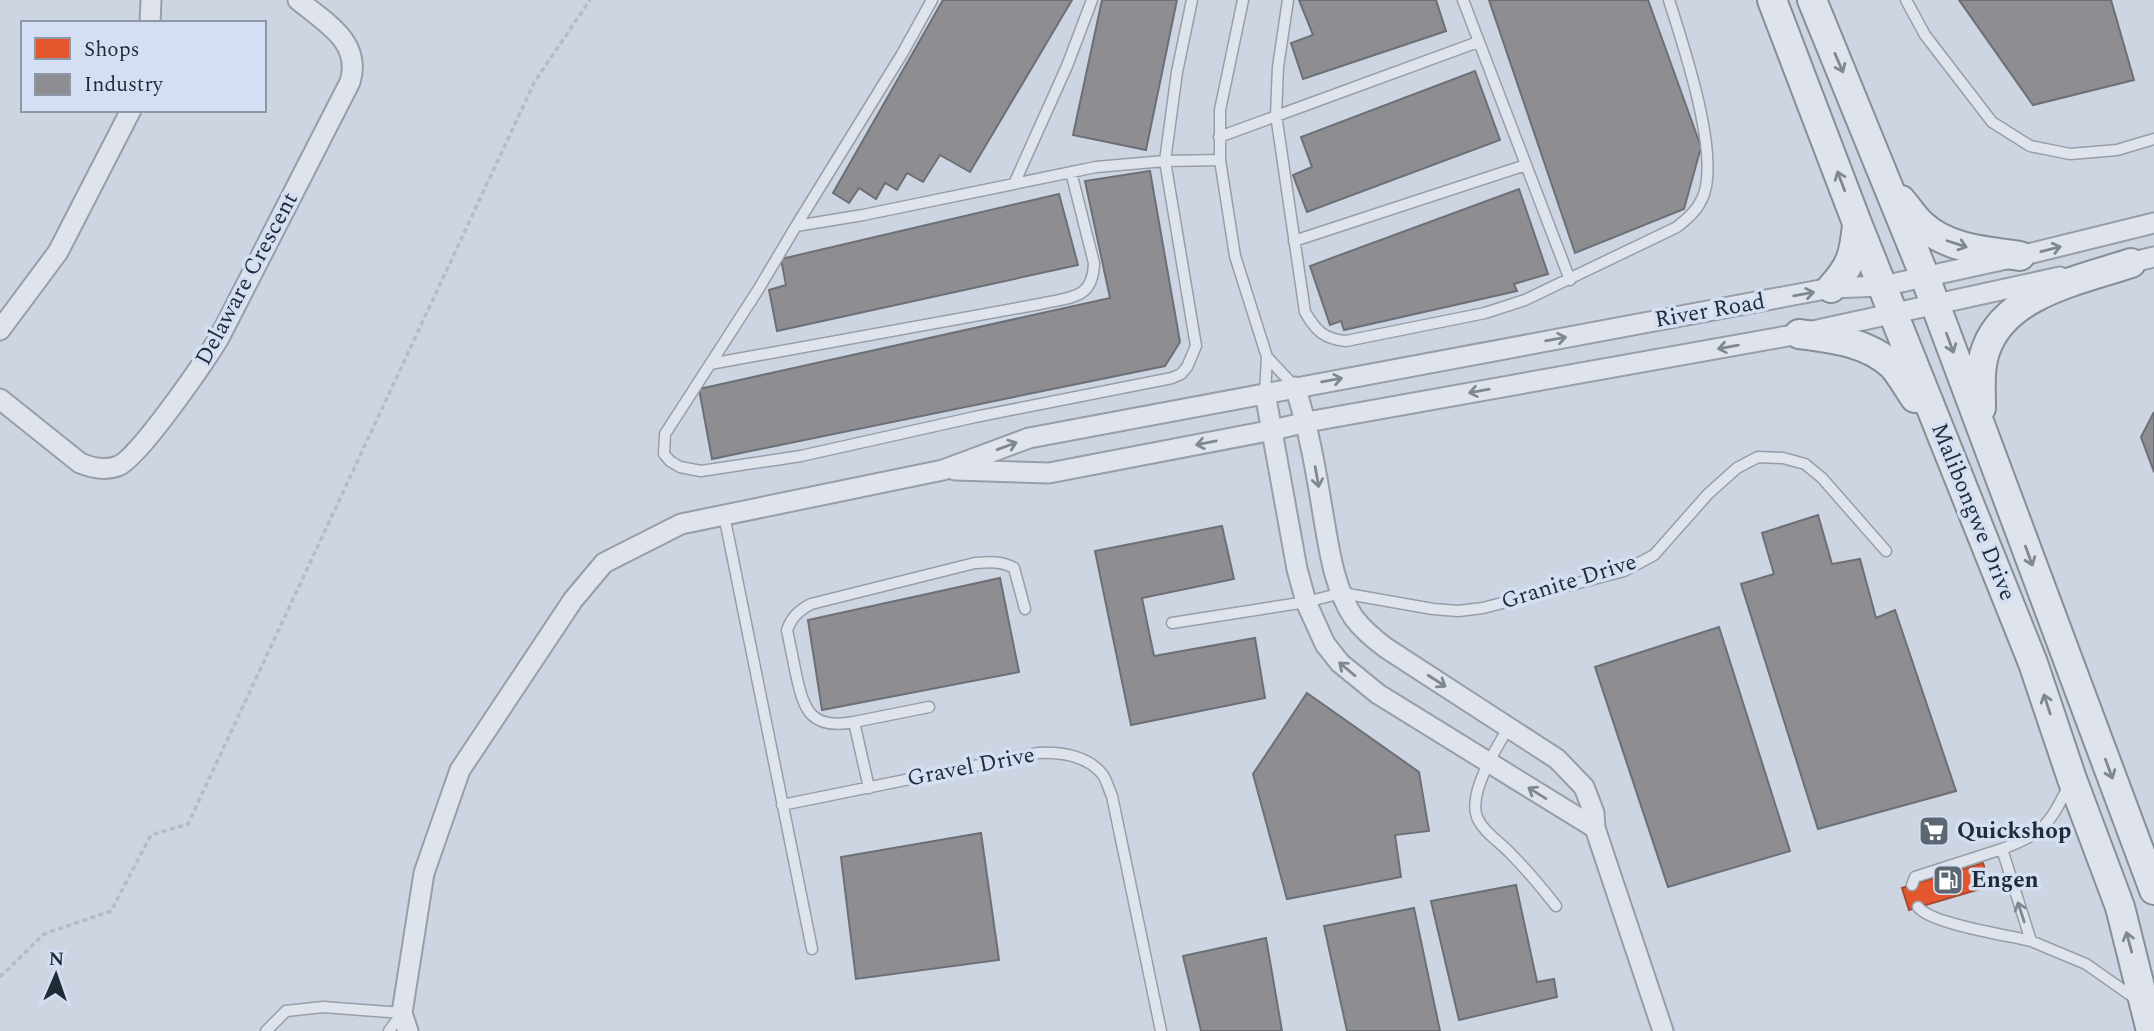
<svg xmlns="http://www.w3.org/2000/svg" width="2154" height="1031" viewBox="0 0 2154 1031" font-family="Spectral,serif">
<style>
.shops{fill:#e4572e;stroke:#a94a30;stroke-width:2}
.industry{fill:#8d8d92;stroke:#6c7076;stroke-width:2}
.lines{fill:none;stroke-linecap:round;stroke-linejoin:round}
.lane-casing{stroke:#979ea8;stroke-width:13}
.street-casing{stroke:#979ea8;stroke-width:23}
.secondary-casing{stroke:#868e98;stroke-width:32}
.path{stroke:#b6bcc3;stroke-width:3.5;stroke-dasharray:5 3.5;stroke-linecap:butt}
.lane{stroke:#dfe3eb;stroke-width:10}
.street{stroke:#dfe3eb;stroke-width:19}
.secondary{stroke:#dfe3eb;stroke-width:28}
.oneway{stroke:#7f8890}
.labels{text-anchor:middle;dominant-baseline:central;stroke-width:7;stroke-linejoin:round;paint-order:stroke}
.street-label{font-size:23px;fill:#1f2c35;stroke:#d4dff3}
.poi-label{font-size:23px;font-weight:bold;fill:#1f2c35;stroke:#d4dff3;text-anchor:start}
</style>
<rect width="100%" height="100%" fill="#cdd5e3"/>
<path class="shops" d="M 1983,863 L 1990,886 L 1909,910 L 1902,888 Z"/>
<path class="industry" d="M 943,0 L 1072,0 L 970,172 L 940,155 L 923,182 L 907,173 L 897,190 L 885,183 L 876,199 L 859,188 L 849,203 L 833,193 Z
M 1102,0 L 1177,0 L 1146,150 L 1073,135 Z
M 1299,0 L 1436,0 L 1446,31 L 1303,79 L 1291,43 L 1313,35 Z
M 1489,0 L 1648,0 L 1701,147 L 1684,209 L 1575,253 Z
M 1959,0 L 2111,0 L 2134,80 L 2033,105 Z
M 1475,71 L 1500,140 L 1307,212 L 1293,175 L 1312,167 L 1301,137 Z
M 1150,171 L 1180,342 L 1165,366 L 712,459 L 699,389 L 1110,298 L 1085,181 Z
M 1519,189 L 1548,274 L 1514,284 L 1517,291 L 1344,330 L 1341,321 L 1330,325 L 1310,266 Z
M 1059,194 L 1078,265 L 777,331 L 769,290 L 786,285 L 781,259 Z
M 2154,412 L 2154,472 L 2141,437 Z
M 1818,515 L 1832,564 L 1860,559 L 1876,618 L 1895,610 L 1956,791 L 1818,829 L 1741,584 L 1774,574 L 1762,533 Z
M 1222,526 L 1234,579 L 1142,598 L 1154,656 L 1255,638 L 1265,698 L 1131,725 L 1095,551 Z
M 1000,578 L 1019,672 L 822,710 L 808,620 Z
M 1719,627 L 1790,851 L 1668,887 L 1595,667 Z
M 1307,693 L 1419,772 L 1429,831 L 1395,835 L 1401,877 L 1287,899 L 1253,774 Z
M 981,833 L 999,960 L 856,979 L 841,857 Z
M 1516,885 L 1537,982 L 1554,979 L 1557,997 L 1459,1020 L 1431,901 Z
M 1414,908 L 1440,1031 L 1347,1031 L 1324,926 Z
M 1266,938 L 1282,1031 L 1201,1031 L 1183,956 Z"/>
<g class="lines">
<g class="lane-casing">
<path id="lane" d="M 1192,0 L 1177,72 L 1165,161 L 1196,346 L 1187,367 L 1181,374 L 1172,378 L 975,417 L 801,456 L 701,471 L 680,467 L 670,461 L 664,454 L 665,434 L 758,290 L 796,226 L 863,215 L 1096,167 L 1165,161 L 1220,160
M 1243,0 L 1220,110 L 1220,160 L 1235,256 L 1267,357 L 1265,393
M 1288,0 L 1278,67 L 1276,115 L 1305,312 C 1316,331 1324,339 1346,341 L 1485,313 L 1525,300 L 1677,227 C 1687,219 1696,212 1702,199 C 1722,158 1683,45 1669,0
M 1463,0 L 1570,280
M 1906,0 L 1925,35 L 1992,122 L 2030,146 L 2070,154 L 2117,150 L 2154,139
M 1219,137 L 1478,42
M 1014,184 L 1067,66 L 1092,0
M 796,226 L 902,54 L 932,0
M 1294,241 L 1526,165
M 1267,357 L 1295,387
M 710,364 L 1040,304 C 1070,297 1093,300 1094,263 L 1071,172
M 724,515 L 812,949
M 1172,623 L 1306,602 L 1342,593 L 1433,609 L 1458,611 L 1483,608 L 1624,571 L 1654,555 L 1708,494 L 1737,468 L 1758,457 L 1783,458 L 1805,464 L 1822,478 L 1886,551
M 854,722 L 929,707
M 1509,727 C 1496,748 1468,793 1477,817 C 1483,832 1500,842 1510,853 C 1527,870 1542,888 1556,906
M 2069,785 C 2049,825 2044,833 2002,849 L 2031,941 L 2086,964 L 2136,999
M 869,788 L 854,722 C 811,730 804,711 796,674 C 793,659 790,645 787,630 C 792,617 798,611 811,604 L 975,563 C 990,562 1001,561 1014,568 L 1025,609
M 782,805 L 1038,753 C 1061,752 1088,756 1103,775 C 1107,781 1109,790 1112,796 L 1161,1031
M 1912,885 L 1915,877 L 2002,849
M 1918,907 C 1931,924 2007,935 2031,941
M 266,1031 L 286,1011 L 323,1007 L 402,1013
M 389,1031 L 402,1013"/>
</g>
<g class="street-casing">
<path id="street" d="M 150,23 L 151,0
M 2121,265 L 2154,257
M 0,330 L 58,252 L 131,110
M 1295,387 C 1309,429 1316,471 1323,514 C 1329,548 1334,589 1354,618 C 1363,630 1374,639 1386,648 L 1557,759 L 1584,787 L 1594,813 L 1595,828 L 1663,1031
M 1265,393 L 1297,569 L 1306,602 L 1325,644 L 1340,663 L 1378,694 L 1595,828
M 0,399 L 80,463 C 92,468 105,471 118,466 C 138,459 205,361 219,338 L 350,82 C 362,42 326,23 298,0
M 955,470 L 1049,473 L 1273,430 L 1307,422 L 1799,334 L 2060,277
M 408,1031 L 402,1013 L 424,873 L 460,770 L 573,600 L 604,563 L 681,524 L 943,470 L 1029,438 L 1831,288 L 1883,286 L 2020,256 L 2154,223"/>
</g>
<g class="secondary-casing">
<path id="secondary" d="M 1772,0 L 1857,223 L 2033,663 L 2072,779 L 2120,907 L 2151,1031
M 1812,0 L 1925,277 L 2154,890
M 1901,200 C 1908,208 1914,218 1922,225 C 1948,249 1986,251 2020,256
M 1831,288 C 1851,266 1854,255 1857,225
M 1799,334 C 1831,338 1868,342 1893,366 C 1901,375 1908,388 1915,398
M 1981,408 C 1981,389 1979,367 1986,349 C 2006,293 2081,280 2131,263"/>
</g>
<path class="path" d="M 0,977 L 44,934 L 111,911 L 151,835 L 188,824 L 535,81 L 590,0"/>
<use href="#lane" class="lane"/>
<use href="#street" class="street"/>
<use href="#secondary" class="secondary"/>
</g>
<defs><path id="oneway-shaft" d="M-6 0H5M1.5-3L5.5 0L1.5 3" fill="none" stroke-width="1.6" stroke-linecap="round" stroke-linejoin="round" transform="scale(1.75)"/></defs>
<g class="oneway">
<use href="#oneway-shaft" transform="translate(1839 63) rotate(67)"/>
<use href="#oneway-shaft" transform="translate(1841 181) rotate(-111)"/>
<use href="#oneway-shaft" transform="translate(1957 244) rotate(18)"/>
<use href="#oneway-shaft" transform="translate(2051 249) rotate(-14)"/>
<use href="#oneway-shaft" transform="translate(1804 294) rotate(-10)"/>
<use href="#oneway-shaft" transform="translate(1556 339) rotate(-10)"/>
<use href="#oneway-shaft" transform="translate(1950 343) rotate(70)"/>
<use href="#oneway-shaft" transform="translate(1728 347) rotate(170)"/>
<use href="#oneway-shaft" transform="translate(1332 380) rotate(-10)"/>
<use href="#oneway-shaft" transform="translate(1479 391) rotate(170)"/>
<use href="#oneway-shaft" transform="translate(1206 443) rotate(169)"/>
<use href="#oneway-shaft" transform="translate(1007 446) rotate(-20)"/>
<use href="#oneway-shaft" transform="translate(1317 477) rotate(80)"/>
<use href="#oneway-shaft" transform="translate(2029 556) rotate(70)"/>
<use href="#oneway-shaft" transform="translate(1347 669) rotate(-140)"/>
<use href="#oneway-shaft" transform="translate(1437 681) rotate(33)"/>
<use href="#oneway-shaft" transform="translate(2047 704) rotate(-108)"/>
<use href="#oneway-shaft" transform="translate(2109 769) rotate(70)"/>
<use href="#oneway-shaft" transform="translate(1537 793) rotate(-148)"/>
<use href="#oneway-shaft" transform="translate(2021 912) rotate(-108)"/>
<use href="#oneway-shaft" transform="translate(2129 942) rotate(-105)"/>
</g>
<defs>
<g id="supermarket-square" transform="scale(1.575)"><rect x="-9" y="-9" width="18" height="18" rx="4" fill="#5c6772" stroke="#d4dff3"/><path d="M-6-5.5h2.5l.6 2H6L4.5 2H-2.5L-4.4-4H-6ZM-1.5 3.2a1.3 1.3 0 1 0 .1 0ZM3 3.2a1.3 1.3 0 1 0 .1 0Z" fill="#fff"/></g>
<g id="fuel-square" transform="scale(1.575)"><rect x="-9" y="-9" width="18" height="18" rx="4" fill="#5c6772" stroke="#d4dff3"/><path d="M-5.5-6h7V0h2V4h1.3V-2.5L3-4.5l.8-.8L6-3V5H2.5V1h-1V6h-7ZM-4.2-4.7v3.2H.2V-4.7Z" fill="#fff"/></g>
</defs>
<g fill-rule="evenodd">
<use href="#supermarket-square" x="1934" y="831"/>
<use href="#fuel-square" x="1948" y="880"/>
</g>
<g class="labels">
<g class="street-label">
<text transform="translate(247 279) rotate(-62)">Delaware Crescent</text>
<text transform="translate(1710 311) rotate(-10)">River Road</text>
<text transform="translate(1973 512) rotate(68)">Malibongwe Drive</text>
<text transform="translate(1569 582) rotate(-17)">Granite Drive</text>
<text transform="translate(971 767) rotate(-11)">Gravel Drive</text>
</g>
<g class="poi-label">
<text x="1957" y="831">Quickshop</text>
<text x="1971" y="880">Engen</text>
</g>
</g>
<rect x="21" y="21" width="245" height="91" fill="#d4dff3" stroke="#8c97a7" stroke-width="2"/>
<rect x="35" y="38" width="35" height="21" fill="#e4572e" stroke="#8c97a7" stroke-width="2"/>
<text x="84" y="56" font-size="21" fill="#1f2c35">Shops</text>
<rect x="35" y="74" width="35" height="21" fill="#8d8d92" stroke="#8c97a7" stroke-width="2"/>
<text x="84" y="91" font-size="21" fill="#1f2c35">Industry</text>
<g transform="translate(56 975) rotate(2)" stroke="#d4dff3" stroke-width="5" paint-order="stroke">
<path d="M0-5L12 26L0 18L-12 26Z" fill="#1f2c35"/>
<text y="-10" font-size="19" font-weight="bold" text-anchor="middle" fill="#1f2c35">N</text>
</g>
</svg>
